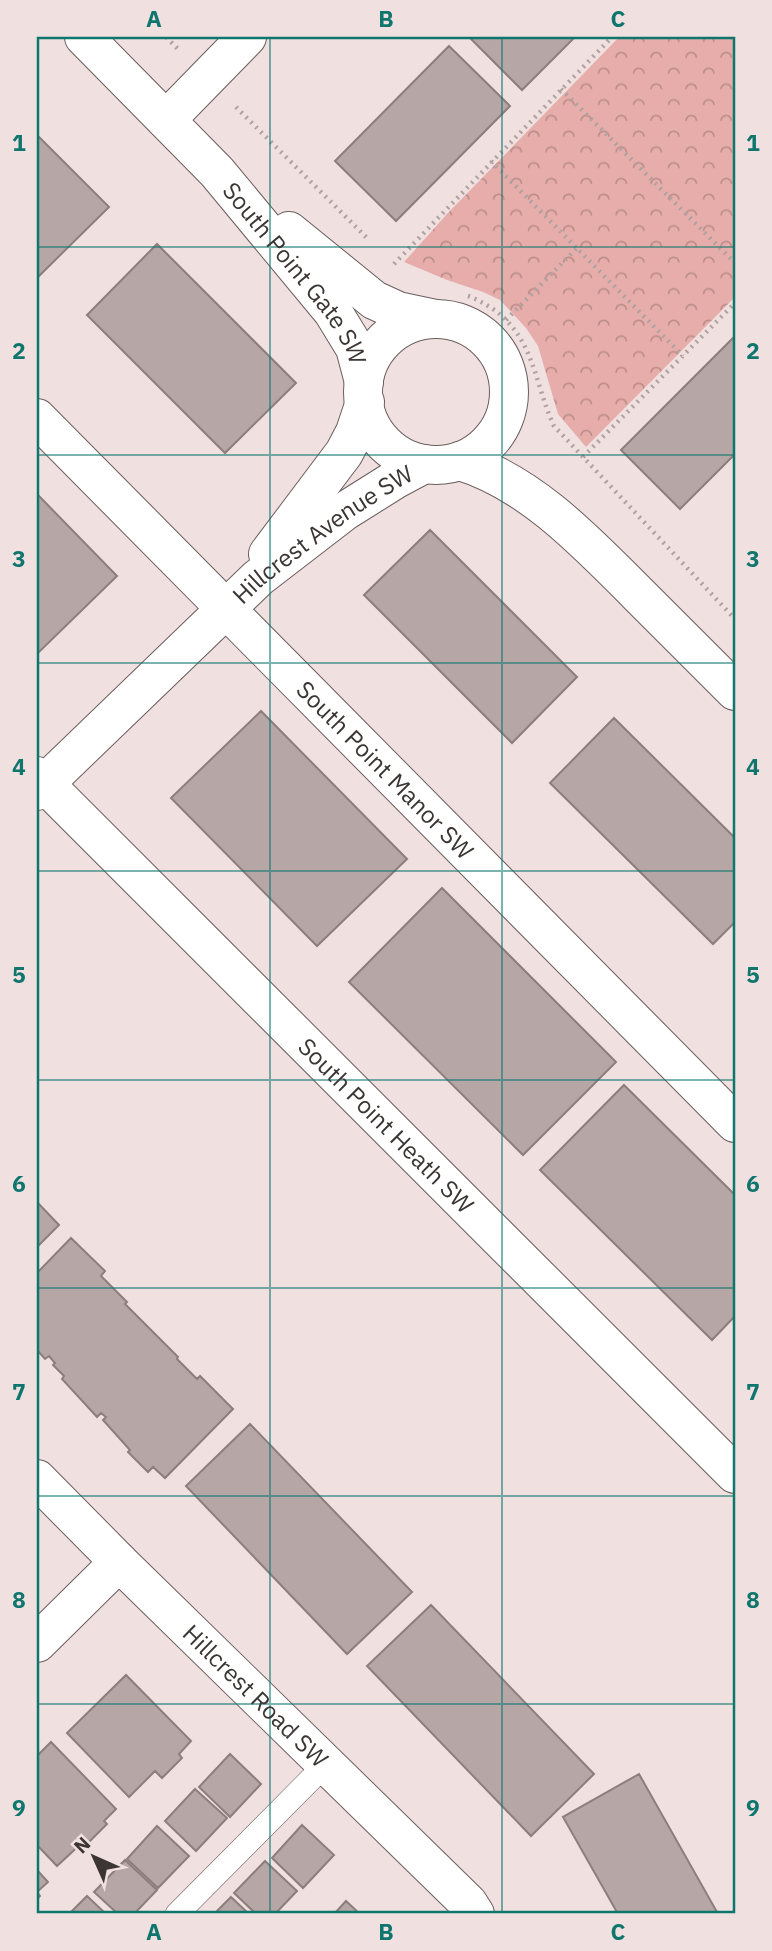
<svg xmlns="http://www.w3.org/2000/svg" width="772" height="1951" viewBox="0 0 772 1951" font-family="'IBM Plex Sans',sans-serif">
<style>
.park{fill:url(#park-crowns)}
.building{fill:#b6a7a6;stroke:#8b7e7d;stroke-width:2}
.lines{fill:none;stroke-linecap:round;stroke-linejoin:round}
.lane-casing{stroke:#6b5e5d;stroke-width:24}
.street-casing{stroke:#6b5e5d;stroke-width:40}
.path{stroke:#aea2a1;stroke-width:4.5;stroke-dasharray:2 5;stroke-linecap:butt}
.lane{stroke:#fff;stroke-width:23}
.street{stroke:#fff;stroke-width:38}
.grid{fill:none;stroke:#0f766e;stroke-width:2;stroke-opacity:0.55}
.labels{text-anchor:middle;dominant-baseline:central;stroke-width:7;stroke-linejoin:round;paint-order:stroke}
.street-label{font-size:24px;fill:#3b3534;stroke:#f0e1e0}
.neatline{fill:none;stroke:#0f766e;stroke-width:2.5}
.grid-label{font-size:23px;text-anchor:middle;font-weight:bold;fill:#0f766e}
</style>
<defs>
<pattern id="park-crowns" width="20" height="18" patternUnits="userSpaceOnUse" patternTransform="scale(1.75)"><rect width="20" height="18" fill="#e7adaa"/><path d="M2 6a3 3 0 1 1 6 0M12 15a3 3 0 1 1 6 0" fill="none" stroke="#bc8e8b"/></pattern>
</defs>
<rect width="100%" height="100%" fill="#f0e1e0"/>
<path class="park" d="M 619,37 L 735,37 L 735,297 L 586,447 L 558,414 L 538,346 L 526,328 L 500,300 L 483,292 L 447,280 L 404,262 L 447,214 Z"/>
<path class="building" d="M 469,37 L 575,37 L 522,90 Z
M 449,46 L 510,106 L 396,221 L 335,161 Z
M 37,135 L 109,207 L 39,276 L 37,274 Z
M 157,244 L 296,383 L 225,453 L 87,315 Z
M 735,336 L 735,454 L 680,509 L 621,450 Z
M 37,494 L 117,576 L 37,654 Z
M 430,530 L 577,677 L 512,743 L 364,595 Z
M 261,711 L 407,859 L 317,946 L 171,798 Z
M 614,718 L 735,838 L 735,922 L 713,944 L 550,783 Z
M 442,888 L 616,1062 L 523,1155 L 349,982 Z
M 624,1085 L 735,1195 L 735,1316 L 712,1340 L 540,1170 Z
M 37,1202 L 59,1225 L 37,1247 Z
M 71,1238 L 105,1271 L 101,1276 L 127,1302 L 125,1304 L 178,1357 L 177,1359 L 197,1379 L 200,1376 L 233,1409 L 165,1478 L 153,1467 L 148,1472 L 128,1452 L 130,1450 L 103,1420 L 106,1417 L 101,1413 L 97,1417 L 62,1379 L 64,1376 L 53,1365 L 55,1363 L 49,1356 L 45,1359 L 37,1350 L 37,1273 Z
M 250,1424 L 412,1592 L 347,1654 L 186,1486 Z
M 431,1605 L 594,1774 L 531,1836 L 367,1666 Z
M 126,1675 L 191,1741 L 179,1754 L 182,1758 L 162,1778 L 155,1771 L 129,1797 L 67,1733 Z
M 51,1742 L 116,1809 L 104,1821 L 107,1824 L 87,1844 L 84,1841 L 57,1866 L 37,1845 L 37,1756 Z
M 230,1754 L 261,1784 L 230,1817 L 199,1787 Z
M 639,1774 L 717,1912 L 713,1914 L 618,1914 L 563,1817 Z
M 195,1789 L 227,1818 L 196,1851 L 165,1821 Z
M 302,1825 L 334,1855 L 303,1888 L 272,1858 Z
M 157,1826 L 189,1856 L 158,1888 L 127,1859 Z
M 125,1860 L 157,1890 L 134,1914 L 118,1914 L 94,1892 Z
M 265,1861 L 297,1891 L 275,1914 L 256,1914 L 234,1893 Z
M 37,1870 L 48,1882 L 37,1892 L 40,1896 L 37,1899 Z
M 87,1896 L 106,1914 L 69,1914 Z
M 231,1897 L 249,1914 L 214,1914 Z
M 346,1901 L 360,1914 L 334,1914 Z"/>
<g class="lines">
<g class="lane-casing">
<path id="lane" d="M 177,1914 L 326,1764"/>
</g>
<g class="street-casing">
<g id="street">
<path id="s1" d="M 84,37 L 217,172 L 333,312 L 355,348 L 364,382"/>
<path d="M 166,120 L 247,37"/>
<path d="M 289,231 L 374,300 L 398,311 L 436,319"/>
<circle cx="436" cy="392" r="73"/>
<path id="s2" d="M 37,418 L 735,1123"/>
<path d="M 460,461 C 530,482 587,543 637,593 C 670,626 703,659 735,691"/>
<path d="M 268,554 L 344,453 L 355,432 L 365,402"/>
<path id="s3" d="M 37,776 L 735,1474"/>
<path id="s4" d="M 37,791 L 258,578 L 345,511 L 396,479 L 424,464"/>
<path id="s5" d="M 37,1479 L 119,1562 L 468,1903 L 475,1914"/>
<path d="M 37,1643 L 119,1562"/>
</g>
</g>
<path class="path" d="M 166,37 L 178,49
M 561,89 L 735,263
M 236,107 L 368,239
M 491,161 L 683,356
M 394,264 L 612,37
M 468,296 C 477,299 485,304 493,309 C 535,339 534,383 554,426 L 735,619
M 506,320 L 577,248
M 583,457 L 735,303"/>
<use href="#lane" class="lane"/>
<use href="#street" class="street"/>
</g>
<path class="grid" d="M 270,37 L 270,1914M 502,37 L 502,1914M 37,247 L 735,247M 37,455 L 735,455M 37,663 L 735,663M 37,871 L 735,871M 37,1080 L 735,1080M 37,1288 L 735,1288M 37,1496 L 735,1496M 37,1704 L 735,1704"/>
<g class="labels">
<g class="street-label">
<text stroke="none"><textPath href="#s1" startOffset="318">South Point Gate SW</textPath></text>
<text stroke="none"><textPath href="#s4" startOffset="385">Hillcrest Avenue SW</textPath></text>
<text stroke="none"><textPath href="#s2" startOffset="495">South Point Manor SW</textPath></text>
<text stroke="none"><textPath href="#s3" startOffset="494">South Point Heath SW</textPath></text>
<text stroke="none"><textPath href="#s5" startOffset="308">Hillcrest Road SW</textPath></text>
</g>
</g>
<rect width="772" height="1951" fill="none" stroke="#f0e1e0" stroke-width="77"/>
<g transform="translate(94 1857) rotate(315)" stroke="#f0e1e0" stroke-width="5" paint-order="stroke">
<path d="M0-5L12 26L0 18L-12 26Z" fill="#3b3534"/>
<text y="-10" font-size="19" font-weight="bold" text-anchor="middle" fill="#3b3534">N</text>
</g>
<rect x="38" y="38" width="696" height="1874" class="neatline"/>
<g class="grid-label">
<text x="154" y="27">A</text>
<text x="386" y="27">B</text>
<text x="618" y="27">C</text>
<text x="19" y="151">1</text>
<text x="753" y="151">1</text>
<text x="19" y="359">2</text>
<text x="753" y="359">2</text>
<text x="19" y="567">3</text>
<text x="753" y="567">3</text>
<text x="19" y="775">4</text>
<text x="753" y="775">4</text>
<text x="19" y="983">5</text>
<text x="753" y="983">5</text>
<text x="19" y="1192">6</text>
<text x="753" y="1192">6</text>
<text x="19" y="1400">7</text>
<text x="753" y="1400">7</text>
<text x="19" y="1608">8</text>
<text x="753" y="1608">8</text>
<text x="19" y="1816">9</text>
<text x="753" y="1816">9</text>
<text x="154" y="1940">A</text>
<text x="386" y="1940">B</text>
<text x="618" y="1940">C</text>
</g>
</svg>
